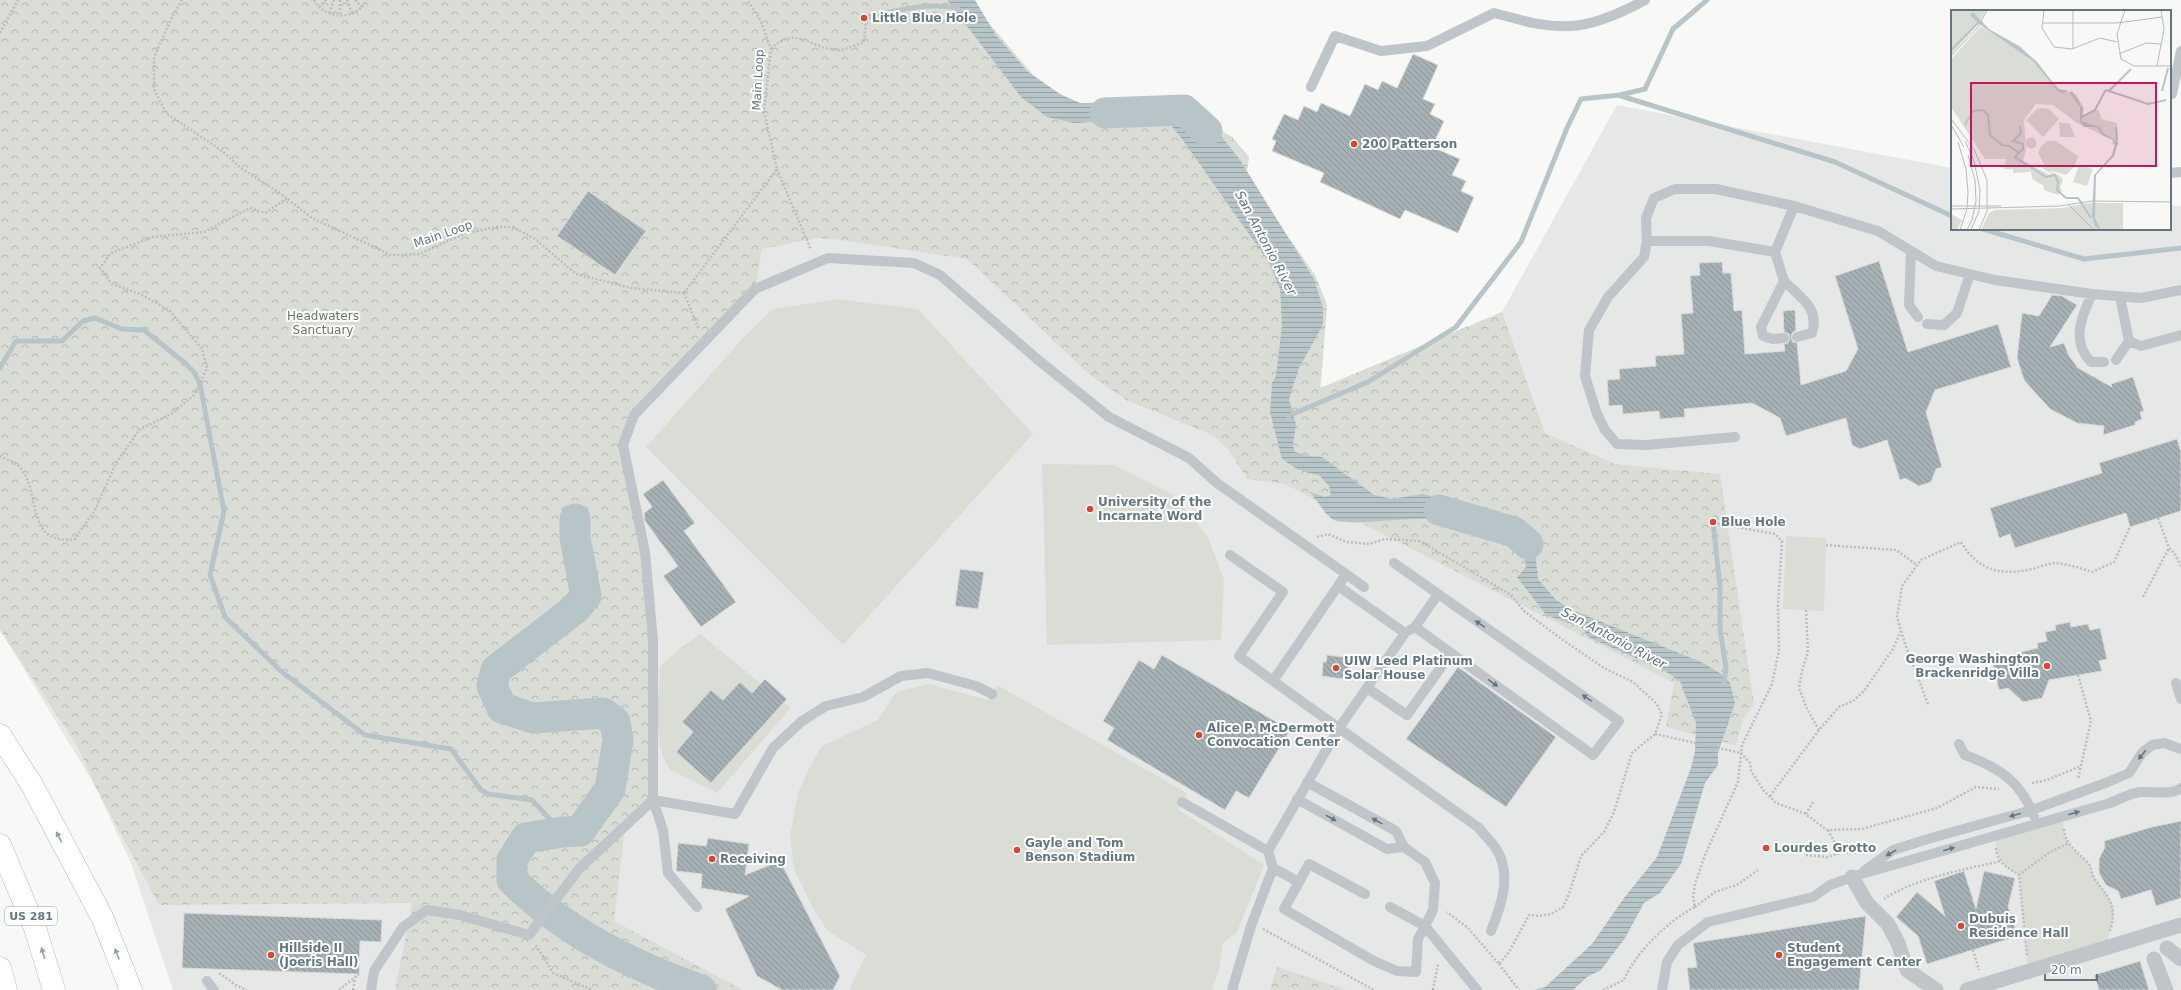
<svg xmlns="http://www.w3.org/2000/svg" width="2181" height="990" viewBox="0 0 2181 990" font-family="'DejaVu Sans',sans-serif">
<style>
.built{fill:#e6e8e7}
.green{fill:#d9ddd5}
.forest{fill:url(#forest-crowns)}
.water{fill:url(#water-rules)}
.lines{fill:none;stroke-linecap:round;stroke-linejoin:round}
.stream{stroke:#b7c5c8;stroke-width:5}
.river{stroke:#b7c5c8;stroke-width:31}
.building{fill:url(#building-back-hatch);stroke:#dadad8}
.motorway-casing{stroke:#b3b8bb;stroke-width:23}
.path{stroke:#babec0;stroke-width:2.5;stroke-dasharray:2 2;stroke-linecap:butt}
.service{stroke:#bfc5c8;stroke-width:10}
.pedestrian{stroke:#bfc5c8;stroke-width:15}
.motorway{stroke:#fff;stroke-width:22}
.oneway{fill:#647780}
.oneway2{fill:#92a0a6}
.poi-dot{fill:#df442f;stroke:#fff;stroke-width:1.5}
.labels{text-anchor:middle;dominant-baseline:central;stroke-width:4;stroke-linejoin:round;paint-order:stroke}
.shield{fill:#fff;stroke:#92a0a6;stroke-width:1}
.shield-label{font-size:11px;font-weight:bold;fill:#647780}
.poi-label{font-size:12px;font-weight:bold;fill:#647780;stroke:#fff;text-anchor:start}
.street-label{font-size:12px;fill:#647780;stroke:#fff}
.park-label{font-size:12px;fill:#697863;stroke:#fff}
.water-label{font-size:13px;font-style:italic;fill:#5e767a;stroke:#fff}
.inset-river{fill:none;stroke:#b7c5c8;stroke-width:2}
.inset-road{fill:none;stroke:#b4bcc0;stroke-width:1}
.view{fill:#c2185b;fill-opacity:0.15;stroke:#c2185b;stroke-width:2}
.inset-edge{fill:none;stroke:#647780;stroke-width:2}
</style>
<defs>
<pattern id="forest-crowns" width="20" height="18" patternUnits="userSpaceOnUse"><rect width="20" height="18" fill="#d9ddd5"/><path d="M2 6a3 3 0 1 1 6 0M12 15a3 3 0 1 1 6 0" fill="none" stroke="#b4b8b2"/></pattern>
<pattern id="water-rules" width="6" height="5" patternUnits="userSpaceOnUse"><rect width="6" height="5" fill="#b7c5c8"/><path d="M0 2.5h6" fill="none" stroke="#98a5a8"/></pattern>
<pattern id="building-back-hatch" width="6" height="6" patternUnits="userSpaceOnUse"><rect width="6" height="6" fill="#a6b1b5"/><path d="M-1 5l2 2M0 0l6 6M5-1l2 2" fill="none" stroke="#8b9598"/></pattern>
</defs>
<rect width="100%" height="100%" fill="#f8f8f6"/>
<path class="built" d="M 0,0 L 971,3 L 1046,90 L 1084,120 L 1114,128 L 1180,119 L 1232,137 L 1249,157 L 1246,177 L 1315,275 L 1327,305 L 1321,388 L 1502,312 L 1617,105 L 1952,168 L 1952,229 L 2170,229 L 2170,205 L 2181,206 L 2181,990 L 173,990 L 131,863 L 94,784 L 0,630 Z"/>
<path class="green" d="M 838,299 L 918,309 L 1033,434 L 843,645 L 646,447 L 744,337 L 773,309 Z
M 1042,464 L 1114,465 L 1172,494 L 1208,537 L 1224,580 L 1221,640 L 1047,645 Z
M 1786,536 L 1826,538 L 1824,611 L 1783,609 Z
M 700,634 L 791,708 L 717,793 L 671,770 C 651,748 659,695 660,667 L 680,648 Z
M 929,684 L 988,700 L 997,685 L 1187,793 L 1179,810 L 1264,865 L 1237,932 L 1223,943 L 1219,969 L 1212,990 L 849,990 L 866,955 L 827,930 L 815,912 L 794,869 L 790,836 L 798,793 L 808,770 L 822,746 L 878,720 L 896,692 Z
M 2062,816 L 2065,835 L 2070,846 L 2090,865 L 2093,875 L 2111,901 L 2114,909 L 2114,916 L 2105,948 L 2028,971 L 2019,875 C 2000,863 1997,859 1995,836 Z"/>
<path class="forest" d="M 0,0 L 969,0 L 1046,90 L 1084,120 L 1114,128 L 1180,119 L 1205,121 L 1232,137 L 1249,157 L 1246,177 L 1315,275 L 1327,305 L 1320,388 L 1502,312 L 1545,433 L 1615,464 L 1720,474 L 1754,705 L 1743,719 L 1736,745 L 1666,727 L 1674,683 L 1285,484 L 1247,479 L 1228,449 L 1212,435 L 1126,400 L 1090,375 L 967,259 L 841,240 L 817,238 L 762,249 L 755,289 L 634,415 L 623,445 L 645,552 L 653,641 L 653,800 L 625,828 L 614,921 L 743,990 L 395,990 L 412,903 L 159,905 L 94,784 L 77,745 L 0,630 Z
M 1277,967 L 1347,990 L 1270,990 Z"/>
<path class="water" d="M 947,0 L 975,0 L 995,34 L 1027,71 L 1060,94 L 1080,103 L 1160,102 L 1138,119 L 1074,123 L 1047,117 L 1021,97 Z
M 1184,99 L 1192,99 L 1240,160 L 1314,279 L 1323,308 L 1323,325 L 1299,368 L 1289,399 L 1296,425 L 1293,445 L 1295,452 L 1308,456 L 1322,457 L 1374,495 L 1392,499 L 1423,494 L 1482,509 L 1521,527 L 1534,541 L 1538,579 L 1556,600 L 1572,610 L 1701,662 L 1723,675 L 1730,683 L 1735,703 L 1718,753 L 1718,765 L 1705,783 L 1681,864 L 1660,893 L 1644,903 L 1625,938 L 1601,970 L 1587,977 L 1573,990 L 1534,990 L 1545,987 L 1592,944 L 1624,898 L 1657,857 L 1691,768 L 1695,751 L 1696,723 L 1680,681 L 1665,671 L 1590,638 L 1582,628 L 1546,615 L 1517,577 L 1526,567 L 1523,548 L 1484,520 L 1472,525 L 1468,531 C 1454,530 1443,521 1430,519 C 1410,517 1343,527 1332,519 C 1323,512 1317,500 1310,492 L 1325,497 L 1331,495 L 1329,486 L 1320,476 L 1297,469 L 1282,459 L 1270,412 L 1272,383 L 1276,376 L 1282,326 L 1280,289 L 1268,261 L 1182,139 L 1165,118 Z"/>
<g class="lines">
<path class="stream" d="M 864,18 C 895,11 925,2 957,8
M 1621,96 L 1835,162 L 1952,216
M 1983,229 L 2084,259 L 2181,248
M 0,368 L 16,341 L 62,341 L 83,321 L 95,318 L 122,329 L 144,330 L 185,363 L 194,372 L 200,384 L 224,511 L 210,575 L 225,617 L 282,672 L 365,735 L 451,749 L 481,790 L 488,794 L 532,800 L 562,832
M 1288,416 L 1368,382 L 1456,327 L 1521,242 L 1567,128 L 1581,99 L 1620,95 L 1645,89 L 1673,29 L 1707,0
M 1713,522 L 1720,587 L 1720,629 L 1726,668 L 1724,684"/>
<path class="river" d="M 1105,113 L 1184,110 L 1207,131
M 1439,510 L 1514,532 L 1528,544
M 575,519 L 575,538 L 586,596 L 575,609 L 496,670 L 492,686 L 502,708 L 533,718 L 603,713 L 615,722 L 618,740 L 610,789 L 580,831 L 562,832 L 526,838 L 512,860 L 512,880 C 566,933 631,965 701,990"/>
</g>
<path class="building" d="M 1413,54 L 1438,65 L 1423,99 L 1435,104 L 1430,114 L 1444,121 L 1432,147 L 1460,159 L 1452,175 L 1466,181 L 1461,191 L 1474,197 L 1458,233 L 1405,210 L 1400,219 L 1320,182 L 1324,173 L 1272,151 L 1276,141 L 1272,139 L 1284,114 L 1298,120 L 1304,106 L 1317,112 L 1321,103 L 1350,116 L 1365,84 L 1378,90 L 1382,81 L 1397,88 Z
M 588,191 L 646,231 L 615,275 L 557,236 Z
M 1879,261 L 1908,352 L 1998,324 L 2011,367 L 1935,390 L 1926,412 L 1942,467 L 1936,469 L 1931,482 L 1919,486 L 1905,478 L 1900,480 L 1887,440 L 1860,449 L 1852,445 L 1846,418 L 1786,436 L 1780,418 L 1752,403 L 1684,409 L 1685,417 L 1660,419 L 1659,411 L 1623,414 L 1622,405 L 1609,406 L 1607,380 L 1620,379 L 1619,369 L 1656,366 L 1655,356 L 1684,354 L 1681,314 L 1693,313 L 1690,276 L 1700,275 L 1699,263 L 1722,262 L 1723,273 L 1731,273 L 1734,311 L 1742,310 L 1745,354 L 1785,351 L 1784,344 L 1788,343 L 1790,338 L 1789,334 L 1784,332 L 1783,311 L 1795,310 L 1796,330 L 1792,333 L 1791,338 L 1793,342 L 1797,343 L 1801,385 L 1846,371 L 1858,349 L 1835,276 Z
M 2052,295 L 2062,296 L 2077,305 L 2050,347 L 2064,343 L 2069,356 L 2078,368 L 2112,387 L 2111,384 L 2133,377 L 2144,411 L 2140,412 L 2142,419 L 2135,422 L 2135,425 L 2103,435 L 2104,426 L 2077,423 L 2050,409 L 2024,380 L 2017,358 L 2022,313 L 2039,316 Z
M 2177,439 L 2181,452 L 2181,511 L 2130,527 L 2126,513 L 2015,548 L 2010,534 L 1999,538 L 1990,508 L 2102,473 L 2099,463 Z
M 663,480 L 695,523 L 684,531 L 736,602 L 701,627 L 663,576 L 678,566 L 645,521 L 644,513 L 652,507 L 643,494 Z
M 960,569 L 984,572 L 978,609 L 955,606 Z
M 2070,622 L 2071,627 L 2088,624 L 2090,630 L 2100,628 L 2107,659 L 2099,661 L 2102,671 L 2049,680 L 2042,698 L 2023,702 L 2008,688 L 1999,690 L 1992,659 L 2038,648 L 2037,643 L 2047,641 L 2045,632 L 2056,630 L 2055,625 Z
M 1162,655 L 1290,730 L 1249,798 L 1236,791 L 1225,810 L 1107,740 L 1114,728 L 1103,721 L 1139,660 L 1154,669 Z
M 1327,655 L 1350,658 L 1348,673 L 1344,673 L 1343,679 L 1322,676 L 1323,662 L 1326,662 Z
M 1458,667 L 1556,737 L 1506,807 L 1406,739 Z
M 765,679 L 787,699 L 711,783 L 676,752 L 693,732 L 682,722 L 711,690 L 723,700 L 740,682 L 752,693 Z
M 2181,821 L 2181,898 L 2156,906 L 2151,890 L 2121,899 L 2118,891 L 2106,885 L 2099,873 L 2099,859 L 2105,847 L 2104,841 L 2152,827 Z
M 708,838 L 749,844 L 745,875 L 780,861 L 840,976 L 833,990 L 782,990 L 757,976 L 725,909 L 749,896 L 701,888 L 702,874 L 676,871 L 678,843 L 706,846 Z
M 1964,871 L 1976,909 L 1984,871 L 2015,878 L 2008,907 L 2018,936 L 1927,964 L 1918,936 L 1896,917 L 1917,892 L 1945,916 L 1934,881 Z
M 184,913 L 382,920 L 381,942 L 360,941 L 359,974 L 182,968 Z
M 1866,916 L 1859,990 L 1690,990 L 1687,968 L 1697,967 L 1693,943 Z
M 2140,961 L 2149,990 L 2099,990 L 2094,975 Z"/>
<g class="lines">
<g class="motorway-casing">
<path id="motorway" d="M 0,735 L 32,785 L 102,917 L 131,990
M 0,845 L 35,928 L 54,990
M 0,968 L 6,990"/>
</g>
<path class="path" d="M 182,0 L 172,17 L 154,57 L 154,89 L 166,113 L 222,151 L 242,169 L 277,191 L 312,218 L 391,255 L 419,254 L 464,234 L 495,227 L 513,227 L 535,239 L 576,274 L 632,288 L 684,293
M 314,0 C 325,20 356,21 367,0
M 340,0 L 340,15
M 347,0 L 352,13
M 355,0 L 362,7
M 319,7 L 326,0
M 329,13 L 334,0
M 0,33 L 18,0
M 771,49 C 795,23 813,51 840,50 C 848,49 857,44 864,42 L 866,21
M 777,169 L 811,250
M 684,293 L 777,169 L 764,111 L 771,49 L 759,17 L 747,0
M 684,293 L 699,330
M 0,456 C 5,459 14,462 19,466 C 43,492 23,546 75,539 L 95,510 L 116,463 L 140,429 L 171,414 L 194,395 L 207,368 L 202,349 L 169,310 L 140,294 L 112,284 L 100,268 L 111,253 L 153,237 L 204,232 L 250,208 L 265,213 L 287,198
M 2158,518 L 2169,548 L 2174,553 L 2181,566
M 1317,537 L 1328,534 L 1346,542 L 1369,544 L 1385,539 L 1420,541 L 1511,595 L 1524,611 L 1560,638 L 1604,668 L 1633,682 L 1656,703 L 1662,714 L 1655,734 L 1632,753 L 1614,812 L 1604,832 L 1581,856 L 1569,894 L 1563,907 L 1551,914 L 1538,916 L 1529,915 L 1509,952 L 1499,964 L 1468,928 L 1447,912
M 1826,545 L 1896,550 L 1917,565
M 2143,597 L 2169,548
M 1806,610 L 1808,652 L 1802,671 L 1799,688 L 1807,709 L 1819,730
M 2078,675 L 2091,721 L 2078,779
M 1928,704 L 1905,644 L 1897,617 L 1902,586 L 1921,560 L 1961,542 C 1978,571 2001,576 2032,569 C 2040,567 2048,563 2056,563 C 2068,564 2080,568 2092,572 L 2114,562 L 2130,527
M 1655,734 L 1741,753 L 1750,763 L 1751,771 L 1764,791 L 1776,803 L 1804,813 L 1827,830 L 1862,829 L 1937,808 L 1976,787 L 1999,789
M 2032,783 L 2047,780 L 2081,766
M 1770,796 L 1819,730 L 1839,707 L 1853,701 L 1864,691 L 1893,649 L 1901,631
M 1806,814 L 1813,802
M 2064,829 C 2065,845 2078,852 2088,863 C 2092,867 2091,873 2094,878 C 2108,898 2118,904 2110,931
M 1828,830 L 1840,853 L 1865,853
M 1996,848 C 1997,863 2008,868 2019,875
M 1806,855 L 1827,857 L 1840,853
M 1884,899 C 1913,879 1966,869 2001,861
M 1695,907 L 1715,892 L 1737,885 L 1758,870
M 1263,929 L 1374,990
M 536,945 L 553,973 L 592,990
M 1973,950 L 1979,970
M 2027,955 L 2019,875 L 2050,852 L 2069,843
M 1499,964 L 1519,990
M 219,973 L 237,986 L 247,990
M 339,990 L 359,974
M 353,990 L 355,979
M 1433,990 L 1438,964
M 1603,990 L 1624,980 C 1635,953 1669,920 1695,907 L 1693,897 L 1695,884 L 1705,855 L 1738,782 L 1742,745 L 1772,684 L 1779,650 L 1778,606 L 1782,541 L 1775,534 L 1715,523"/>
<path class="service" d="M 1311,87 L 1335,36 L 1381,51 L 1427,46 L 1494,13 C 1518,19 1544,28 1570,26 C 1595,25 1623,12 1645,0
M 2172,94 L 2181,51
M 2170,173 L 2181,172
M 1647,241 L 1709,241 L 1775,252 L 1794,206
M 1911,251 L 1909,305 L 1918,317
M 1775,252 L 1784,281 L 1761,327 L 1763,336 L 1773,339 L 1784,338
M 1784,281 C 1800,297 1820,308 1812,333 L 1797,337
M 2092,294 C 2081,317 2071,342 2091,362 L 2104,362
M 2120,297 L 2129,341 L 2141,346 L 2181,335
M 1927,324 L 1944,325 L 1957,313 L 1970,274
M 2116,360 L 2129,341
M 1735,437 L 1646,445 L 1617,444 L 1605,430 L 1597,414 L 1585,376 L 1589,330 L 1608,297 L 1644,257 L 1647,241 L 1646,218 L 1654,198 L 1675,189 L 1716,189 L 1794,206 L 1878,231 L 1936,266 L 1995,280 L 2092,294 L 2141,298 L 2181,290
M 1230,555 L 1283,592 L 1239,656 L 1273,681
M 1394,563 L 1619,721 L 1593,755 L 1415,627
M 1346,574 L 1364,587
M 1338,586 L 1273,681 L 1479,828 C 1484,835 1492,842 1497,850 C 1512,876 1501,906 1491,931
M 1410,630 L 1415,627 L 1438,594
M 2176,683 L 2181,699
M 1367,688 L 1407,715 L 1451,653
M 1959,744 L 1965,755 C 2000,768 2020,781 2034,816
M 1307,782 L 1396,831 L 1404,847 L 1425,862 L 1435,883 L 1433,910 L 1425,926 L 1477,990
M 1297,799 L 1387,849 L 1404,847
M 1182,802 L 1268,851 L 1273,868 L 1251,926 L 1232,990
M 1273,868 L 1299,882 L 1284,909 L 1374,961 L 1397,971 L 1416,972 L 1418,939 L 1425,926 L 1390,907
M 1864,871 L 1893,850 L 1931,838 L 2032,810 L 2108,782 L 2129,773 L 2142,753 L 2152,745 L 2164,743 L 2181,749
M 1299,882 L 1309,864 L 1365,894
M 697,907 L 668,873 L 663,830 L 653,800 L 735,814 L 773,748 L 802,721 L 826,706 L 863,697 L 901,676 L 928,673 L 976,686 L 992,694
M 207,981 L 214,990
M 371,990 L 374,971 L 403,927 L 427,910 L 460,915 L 529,935 L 579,869 L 653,800 L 653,641 L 645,552 L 623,445 L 634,415 L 755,289 L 828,258 L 914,263 L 940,275 L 1037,359 L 1109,417 L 1189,458 L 1217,483 L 1346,574 L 1338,586 L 1405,633 L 1339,728 L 1268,851
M 1662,990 L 1667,962 L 1678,945 L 1708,922 L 1813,897 L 1830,885 L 1858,875 L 2110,803 C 2120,799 2131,793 2140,792 C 2153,791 2170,796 2181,788"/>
<path class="pedestrian" d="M 1852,877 L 1867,903 L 1888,924 L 1898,943 L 1907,970 L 1936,990
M 2167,948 L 2181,959
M 2154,959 L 2166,990
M 1967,990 L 2181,925"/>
<use href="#motorway" class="motorway"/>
</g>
<defs><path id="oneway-solid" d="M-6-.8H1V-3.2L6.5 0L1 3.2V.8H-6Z"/></defs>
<g class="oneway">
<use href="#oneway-solid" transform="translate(1480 624) rotate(-145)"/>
<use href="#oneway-solid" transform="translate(1493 683) rotate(36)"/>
<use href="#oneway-solid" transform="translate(1587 698) rotate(-145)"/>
<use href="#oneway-solid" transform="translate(2142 755) rotate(129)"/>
<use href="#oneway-solid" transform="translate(2074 813) rotate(-16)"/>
<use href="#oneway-solid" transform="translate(2015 815) rotate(165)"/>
<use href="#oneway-solid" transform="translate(1331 818) rotate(29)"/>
<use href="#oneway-solid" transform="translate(1377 821) rotate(-151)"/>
<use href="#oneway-solid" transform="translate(1949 849) rotate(-16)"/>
<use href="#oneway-solid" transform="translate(1891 853) rotate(150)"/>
</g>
<g class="oneway2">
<use href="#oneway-solid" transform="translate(59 837) rotate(-118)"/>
<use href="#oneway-solid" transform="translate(43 953) rotate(-106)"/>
<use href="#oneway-solid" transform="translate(117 954) rotate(-112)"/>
</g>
<g class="poi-dot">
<circle cx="864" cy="18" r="4"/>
<circle cx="1354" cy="144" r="4"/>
<circle cx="1090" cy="509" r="4"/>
<circle cx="1713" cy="522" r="4"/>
<circle cx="2047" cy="666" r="4"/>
<circle cx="1336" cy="668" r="4"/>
<circle cx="1199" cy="735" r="4"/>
<circle cx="1766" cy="848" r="4"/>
<circle cx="1017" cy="850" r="4"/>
<circle cx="712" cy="859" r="4"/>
<circle cx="1961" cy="926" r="4"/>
<circle cx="271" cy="955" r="4"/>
<circle cx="1779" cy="955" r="4"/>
</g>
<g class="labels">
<rect class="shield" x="5" y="907" width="52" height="18" rx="3"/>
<g class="shield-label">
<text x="31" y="916">US 281</text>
</g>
<g class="poi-label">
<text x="872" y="18">Little Blue Hole</text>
<text x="1362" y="144">200 Patterson</text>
<text x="1098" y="502">University of the<tspan x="1098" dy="14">Incarnate Word</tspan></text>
<text x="1721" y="522">Blue Hole</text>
<text x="2039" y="659" text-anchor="end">George Washington<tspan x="2039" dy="14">Brackenridge Villa</tspan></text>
<text x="1344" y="661">UIW Leed Platinum<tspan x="1344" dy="14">Solar House</tspan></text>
<text x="1207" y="728">Alice P. McDermott<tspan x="1207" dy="14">Convocation Center</tspan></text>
<text x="1025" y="843">Gayle and Tom<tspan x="1025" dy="14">Benson Stadium</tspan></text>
<text x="1774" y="848">Lourdes Grotto</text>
<text x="720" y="859">Receiving</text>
<text x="1969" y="919">Dubuis<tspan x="1969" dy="14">Residence Hall</tspan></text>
<text x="279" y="948">Hillside II<tspan x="279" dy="14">(Joeris Hall)</tspan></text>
<text x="1787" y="948">Student<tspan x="1787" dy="14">Engagement Center</tspan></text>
</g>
<g class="street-label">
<text transform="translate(758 80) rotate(-87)">Main Loop</text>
<text transform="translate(443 234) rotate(-19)">Main Loop</text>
</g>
<g class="park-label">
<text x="323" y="316">Headwaters<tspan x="323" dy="14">Sanctuary</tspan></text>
</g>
<g class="water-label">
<text transform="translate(1266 243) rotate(62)">San Antonio River</text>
<text transform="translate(1614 638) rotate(28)">San Antonio River</text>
</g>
</g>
<g transform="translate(1951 10)">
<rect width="220" height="220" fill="#f8f8f6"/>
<path d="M 91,98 L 98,99 L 108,109 L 92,127 L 75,110 L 86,99 ZM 108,112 L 119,114 L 124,127 L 109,127 ZM74.5 133a5.5 5.5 0 1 1 11 0a5.5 5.5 0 1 1-11 0ZM 96,131 L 105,131 L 127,146 L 123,157 L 115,165 L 101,161 L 99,163 L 91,158 L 93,154 L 87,143 L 90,136 Z" fill="#d9ddd5"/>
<path d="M 0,0 L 35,0 L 27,14 L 0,45 ZM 30,16 L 69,36 L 109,80 L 125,84 L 133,98 L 132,105 L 147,99 L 151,109 L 166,113 L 167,136 L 161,134 L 162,130 L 126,113 L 102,95 L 85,94 L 73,110 L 75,140 L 72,151 L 99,165 L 101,162 L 109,166 L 112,170 L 109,177 L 111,181 L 107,185 L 93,180 L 93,176 L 81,169 L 80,162 L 62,163 L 62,159 L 53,159 L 55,149 L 34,149 L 0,97 L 0,49 ZM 128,155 L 142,159 L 136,176 L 122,172 ZM 137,193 L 172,193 L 172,220 L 30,220 L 38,203 L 44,200 L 111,198 ZM 0,204 L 11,210 L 6,220 L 0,220 Z" fill="#d9ddd5"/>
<path d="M 22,2 L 38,19 L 69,37 L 86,52 L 107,79 L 118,81 L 111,83 L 107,81 L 82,51 L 27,13 L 19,5 ZM 121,81 L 132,99 L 130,111 L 149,117 L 152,123 L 167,132 L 163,146 L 145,165 L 144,208 L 150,220 L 144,216 L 141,206 L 143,165 L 161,145 L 164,134 L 162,130 L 151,125 L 146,117 L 133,117 L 129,111 L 129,97 L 119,83 Z" fill="#b7c5c8"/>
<path class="inset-river" d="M 0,40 L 28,12M 158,81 L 197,94 L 215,90M 211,81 L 217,58M 129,108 L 144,100 L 154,81 L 159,80 L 180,59M 14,115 L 22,101 L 32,100 L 37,105 L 39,125 L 51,135 L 58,136 L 68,143M 69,116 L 70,123 L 62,131 L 72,134 L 72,139 L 64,147 L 95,167 L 104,165 L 107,172 L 106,180 L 115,188 L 127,188 L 140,208M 165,117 L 166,130"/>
<path class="inset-road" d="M 93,0 L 91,18 L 103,37 L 121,39 L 149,28 L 166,32M 122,0 L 122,39M 174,0 L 166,24 L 170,49 L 183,56 L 220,56M 91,13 L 166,13 L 211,7M 168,44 L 195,33 L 210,34M 0,46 L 27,17 L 36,0M 206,56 L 213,19 L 210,0M 0,109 L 23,139 L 36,170 L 36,201 L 28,220M 0,115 L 13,137M 14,131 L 23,151 L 29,180 L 28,201 L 20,220M 7,132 L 15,159 L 17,182 L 16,199 L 9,220M 118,195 L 143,220M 0,196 L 50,196M 0,199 L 109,196 L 141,191 L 220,192M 16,220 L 21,210 L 25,191 L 24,170 L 17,145"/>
<path class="view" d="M 20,73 L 205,73 L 205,156 L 20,156 Z"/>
<rect width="220" height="220" class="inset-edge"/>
</g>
<path d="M2045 974v6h52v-6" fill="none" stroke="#647780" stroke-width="2"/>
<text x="2051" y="974" font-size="12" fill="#647780" stroke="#ffffff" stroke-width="3" paint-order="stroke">20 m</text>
</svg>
